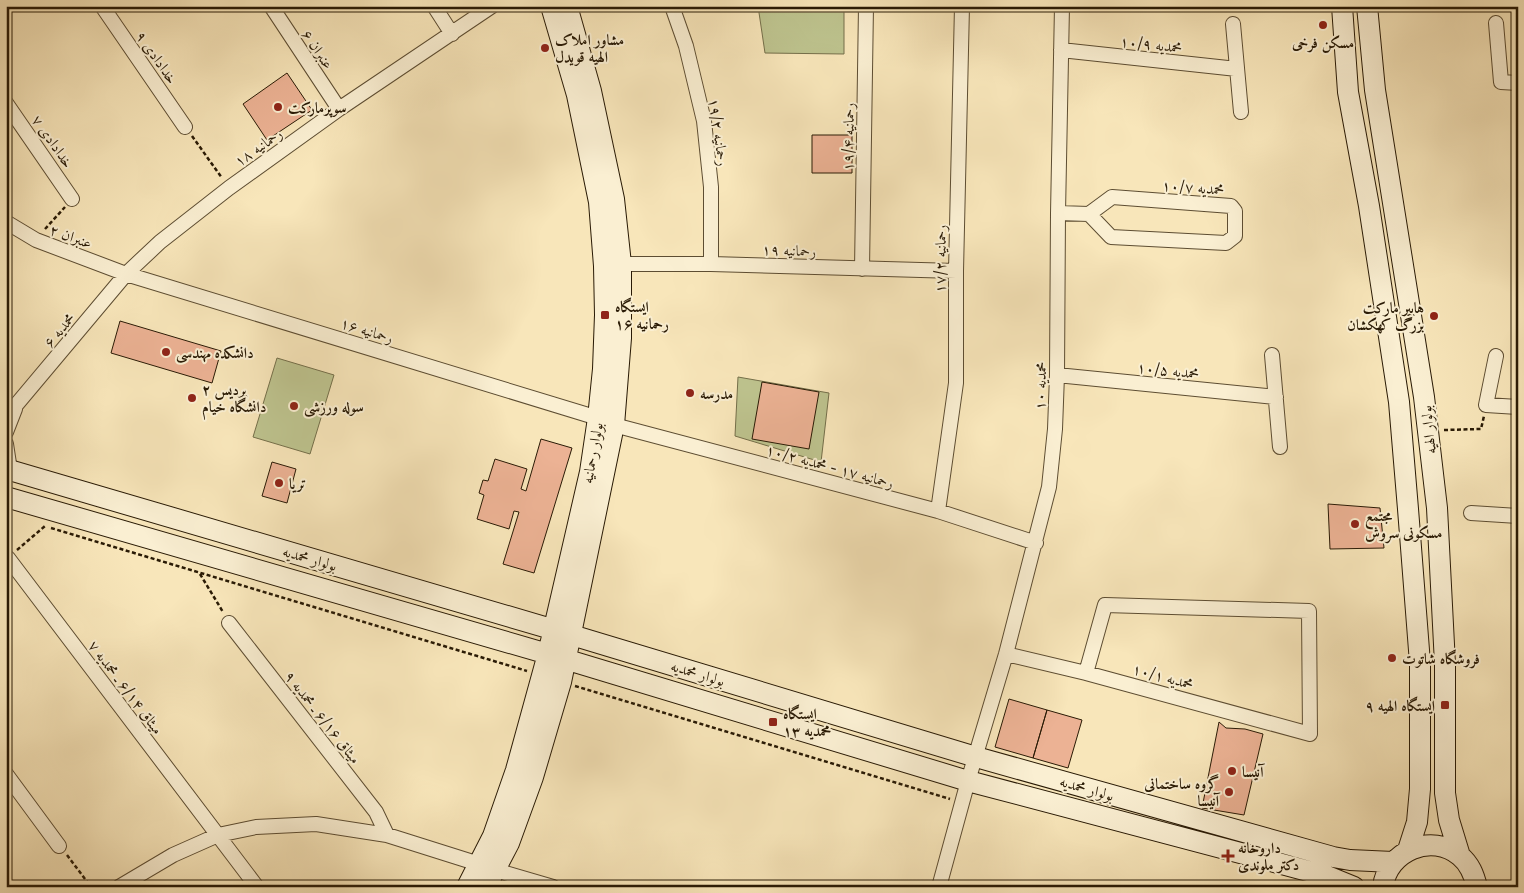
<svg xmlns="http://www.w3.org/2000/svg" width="1524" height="893" viewBox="0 0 1524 893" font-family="'Libre Caslon Text',Amiri,serif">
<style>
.green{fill:#bec48f;stroke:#746f4a}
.building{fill:#ecb294;stroke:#291a05}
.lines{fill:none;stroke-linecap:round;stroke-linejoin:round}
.minor-casing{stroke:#5d4d32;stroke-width:16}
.secondary-casing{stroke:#291a05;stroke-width:22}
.path{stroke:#291a05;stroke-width:2.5;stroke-dasharray:4 2.5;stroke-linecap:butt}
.minor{stroke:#faefd2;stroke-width:14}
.secondary{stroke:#faefd2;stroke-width:20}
.poi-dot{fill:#8f2418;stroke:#faefd2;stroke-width:2}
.labels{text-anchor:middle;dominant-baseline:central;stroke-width:4;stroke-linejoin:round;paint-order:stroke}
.poi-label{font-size:15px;font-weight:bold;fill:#291a05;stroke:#faefd2;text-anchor:start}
.street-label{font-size:15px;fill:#291a05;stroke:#faefd2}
</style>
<rect width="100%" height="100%" fill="#f8e6ba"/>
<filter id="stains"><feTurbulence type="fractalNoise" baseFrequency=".004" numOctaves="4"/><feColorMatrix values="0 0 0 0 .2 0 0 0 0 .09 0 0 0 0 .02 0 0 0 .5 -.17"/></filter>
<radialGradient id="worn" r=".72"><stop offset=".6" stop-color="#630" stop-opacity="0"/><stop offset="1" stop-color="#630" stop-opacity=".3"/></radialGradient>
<path class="green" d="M 758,6 L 844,6 L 844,54 L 765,53 Z
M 277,358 L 334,375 L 310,454 L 253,437 Z
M 738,377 L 829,393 L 821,462 L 735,436 Z"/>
<path class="building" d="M 287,73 L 312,110 L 267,140 L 243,104 Z
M 812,135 L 852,135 L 852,173 L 812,173 Z
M 120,321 L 221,351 L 212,383 L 111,353 Z
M 762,382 L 819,392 L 809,449 L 752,439 Z
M 541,439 L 572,448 L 534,573 L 503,564 L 519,512 L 514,511 L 509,529 L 477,519 L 484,495 L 479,493 L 483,480 L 488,481 L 495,459 L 527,469 L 521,489 L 526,491 Z
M 272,462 L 296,469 L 287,503 L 262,496 Z
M 1328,504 L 1380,508 L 1384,548 L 1330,549 Z
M 1009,699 L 1047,710 L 1033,758 L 995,747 Z
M 1047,710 L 1082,720 L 1068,768 L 1033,758 Z
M 1219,722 L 1226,728 L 1245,729 L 1263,734 L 1244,815 L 1202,808 Z"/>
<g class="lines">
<g class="minor-casing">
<path id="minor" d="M 102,6 L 185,127
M 271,6 L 339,109
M 434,6 L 452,34
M 673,9 L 686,46 L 704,121 L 711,187 L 711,264
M 1496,23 L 1501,82 L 1518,83
M 1233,24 L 1241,112
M 1061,50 L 1237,69
M 6,103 L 72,199
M 1058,213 L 1089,214 L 1111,237 L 1226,243 L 1235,236 L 1235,211 L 1231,206 L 1112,197 L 1089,214
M 6,222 L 36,240 L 126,274 L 598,418
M 621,264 L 711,264 L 956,271
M 862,269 L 866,6
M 1272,355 L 1280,447
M 1496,356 L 1486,405 L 1518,407
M 1057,375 L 1276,397
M 6,417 L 126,274 L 160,242 L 229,188 L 339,109 L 492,6
M 614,425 L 938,511 L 1036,543
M 6,432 L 15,409
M 6,444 L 10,470
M 938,511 L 956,383 L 956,271 L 962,6
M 1471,513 L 1518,516
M 8,558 L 257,887
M 229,623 L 376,812 L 387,835
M 1006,654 L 1086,673 L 1310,734 L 1309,611 L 1105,605 L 1086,673
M 6,774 L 59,846
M 495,870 L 553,887
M 119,887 L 173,855 L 218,835 L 256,827 L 316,824 L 387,835 L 479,864
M 939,887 L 968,781 L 1006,654 L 1049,487 L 1055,429 L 1057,375 L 1058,213 L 1062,6"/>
</g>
<g class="secondary-casing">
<path id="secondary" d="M 1342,6 L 1348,92 L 1369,206 L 1399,402 L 1408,509 L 1420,663 L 1420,789 L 1417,822 L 1408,850
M 1367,6 L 1375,90 L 1424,397 L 1437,508 L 1445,664 L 1445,793 L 1449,820 L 1460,856
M 6,469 L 565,633 L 976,757 L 1333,857 L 1350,860 L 1393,862
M 6,497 L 548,654 L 968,781 L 1327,876 L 1354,887
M 467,887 L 493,836 L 516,770 L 548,654 L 590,472 L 598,418 L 603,369 L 605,315 L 604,266 L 599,202 L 577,95 L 551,6
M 486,887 L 509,843 L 533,777 L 561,682 L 614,425 L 621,338 L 621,264 L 614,199 L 591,91 L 567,6
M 1383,887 C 1387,851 1432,832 1460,856 C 1470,864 1474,875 1477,887"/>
</g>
<path class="path" d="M 192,136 L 222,178
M 45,229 L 65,207
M 1444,430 L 1481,429 L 1484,416
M 51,528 L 527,671
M 17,550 L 45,526
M 200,574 L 223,612
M 575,686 L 950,799
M 67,855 L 91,887"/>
<use href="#minor" class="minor"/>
<use href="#secondary" class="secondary"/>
</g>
<g class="poi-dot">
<circle cx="1323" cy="25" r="5"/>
<circle cx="545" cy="48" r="5"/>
<circle cx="278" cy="107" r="5"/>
<rect x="600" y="310" width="10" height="10" rx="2.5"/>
<circle cx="1434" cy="316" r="5"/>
<circle cx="166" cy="352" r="5"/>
<circle cx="690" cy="393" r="5"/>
<circle cx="192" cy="398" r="5"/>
<circle cx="294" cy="406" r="5"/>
<circle cx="279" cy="483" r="5"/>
<circle cx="1355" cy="524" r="5"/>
<circle cx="1392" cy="658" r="5"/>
<rect x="1440" y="700" width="10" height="10" rx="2.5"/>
<rect x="768" y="717" width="10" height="10" rx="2.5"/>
<circle cx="1232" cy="771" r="5"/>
<circle cx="1229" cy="792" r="5"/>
<path d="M1225.5 848.5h5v5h5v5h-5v5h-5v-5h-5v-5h5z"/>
</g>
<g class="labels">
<g class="poi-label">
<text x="555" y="39">مشاور املاک<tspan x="555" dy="17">الهیه قویدل</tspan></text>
<text x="1323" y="42" text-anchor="middle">مسکن فرخی</text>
<text x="288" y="107">سوپرمارکت</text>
<text x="615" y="306">ایستگاه<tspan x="615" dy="17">رحمانیه ۱۶</tspan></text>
<text x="1424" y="307" text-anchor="end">هایپر مارکت<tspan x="1424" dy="17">بزرگ کهکشان</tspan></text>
<text x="176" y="352">دانشکده مهندسی</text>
<text x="202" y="389">پردیس ۲<tspan x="202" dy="17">دانشگاه خیام</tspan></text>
<text x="700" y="393">مدرسه</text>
<text x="304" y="406">سوله ورزشی</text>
<text x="289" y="483">تریا</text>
<text x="1365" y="515">مجتمع<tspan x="1365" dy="17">مسکونی سروش</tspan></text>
<text x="1402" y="658">فروشگاه شاتوت</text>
<text x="1435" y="705" text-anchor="end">ایستگاه الهیه ۹</text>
<text x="783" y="713">ایستگاه<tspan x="783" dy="17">محمدیه ۱۳</tspan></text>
<text x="1242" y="771">آنیسا</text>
<text x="1219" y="783" text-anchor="end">گروه ساختمانی<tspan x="1219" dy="17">آنیسا</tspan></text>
<text x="1238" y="847">داروخانه<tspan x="1238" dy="17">دکتر ملوندی</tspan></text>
</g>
<g class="street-label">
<text transform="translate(1151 44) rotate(6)">محمدیه ۱۰/۹</text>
<text transform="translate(318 49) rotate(56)">عنبران ۶</text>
<text transform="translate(157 57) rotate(55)">خدادادی ۹</text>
<text transform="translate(719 132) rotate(82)">رحمانیه ۱۹/۲</text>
<text transform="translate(848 137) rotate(-89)">رحمانیه ۱۹/۴</text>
<text transform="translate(53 141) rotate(55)">خدادادی ۷</text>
<text transform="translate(258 147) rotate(-35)">رحمانیه ۱۸</text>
<text transform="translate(1193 187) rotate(4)">محمدیه ۱۰/۷</text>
<text transform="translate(71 236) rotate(20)">عنبران ۲</text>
<text transform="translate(789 250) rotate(2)">رحمانیه ۱۹</text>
<text transform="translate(940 259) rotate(-89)">رحمانیه ۱۷/۲</text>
<text transform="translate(59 330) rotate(-50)">محمدیه ۶</text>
<text transform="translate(367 330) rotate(17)">رحمانیه ۱۶</text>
<text transform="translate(1168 370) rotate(6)">محمدیه ۱۰/۵</text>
<text transform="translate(1040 386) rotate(-88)">محمدیه ۱۰</text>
<text transform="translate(1428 430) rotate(-96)">بولوار الهیه</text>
<text transform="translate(592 453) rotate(-80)">بولوار رحمانیه</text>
<text transform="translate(830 466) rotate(15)">رحمانیه ۱۷ - محمدیه ۱۰/۲</text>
<text transform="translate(310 558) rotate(16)">بولوار محمدیه</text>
<text transform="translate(698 673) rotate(17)">بولوار محمدیه</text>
<text transform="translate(1163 676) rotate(15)">محمدیه ۱۰/۱</text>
<text transform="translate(126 687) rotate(53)">میثاق ۶/۱۴ ـ محمدیه ۷</text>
<text transform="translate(323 717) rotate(52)">میثاق ۶/۱۶ ـ محمدیه ۹</text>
<text transform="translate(1087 788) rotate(16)">بولوار محمدیه</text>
</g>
</g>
<rect width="1524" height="893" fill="none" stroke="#f8e6ba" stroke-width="25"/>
<rect x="8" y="8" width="1509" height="878" fill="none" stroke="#291a05" stroke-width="2.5"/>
<rect x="12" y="12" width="1499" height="868" fill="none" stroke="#291a05"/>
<rect width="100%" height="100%" filter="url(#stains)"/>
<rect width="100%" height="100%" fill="url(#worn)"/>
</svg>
